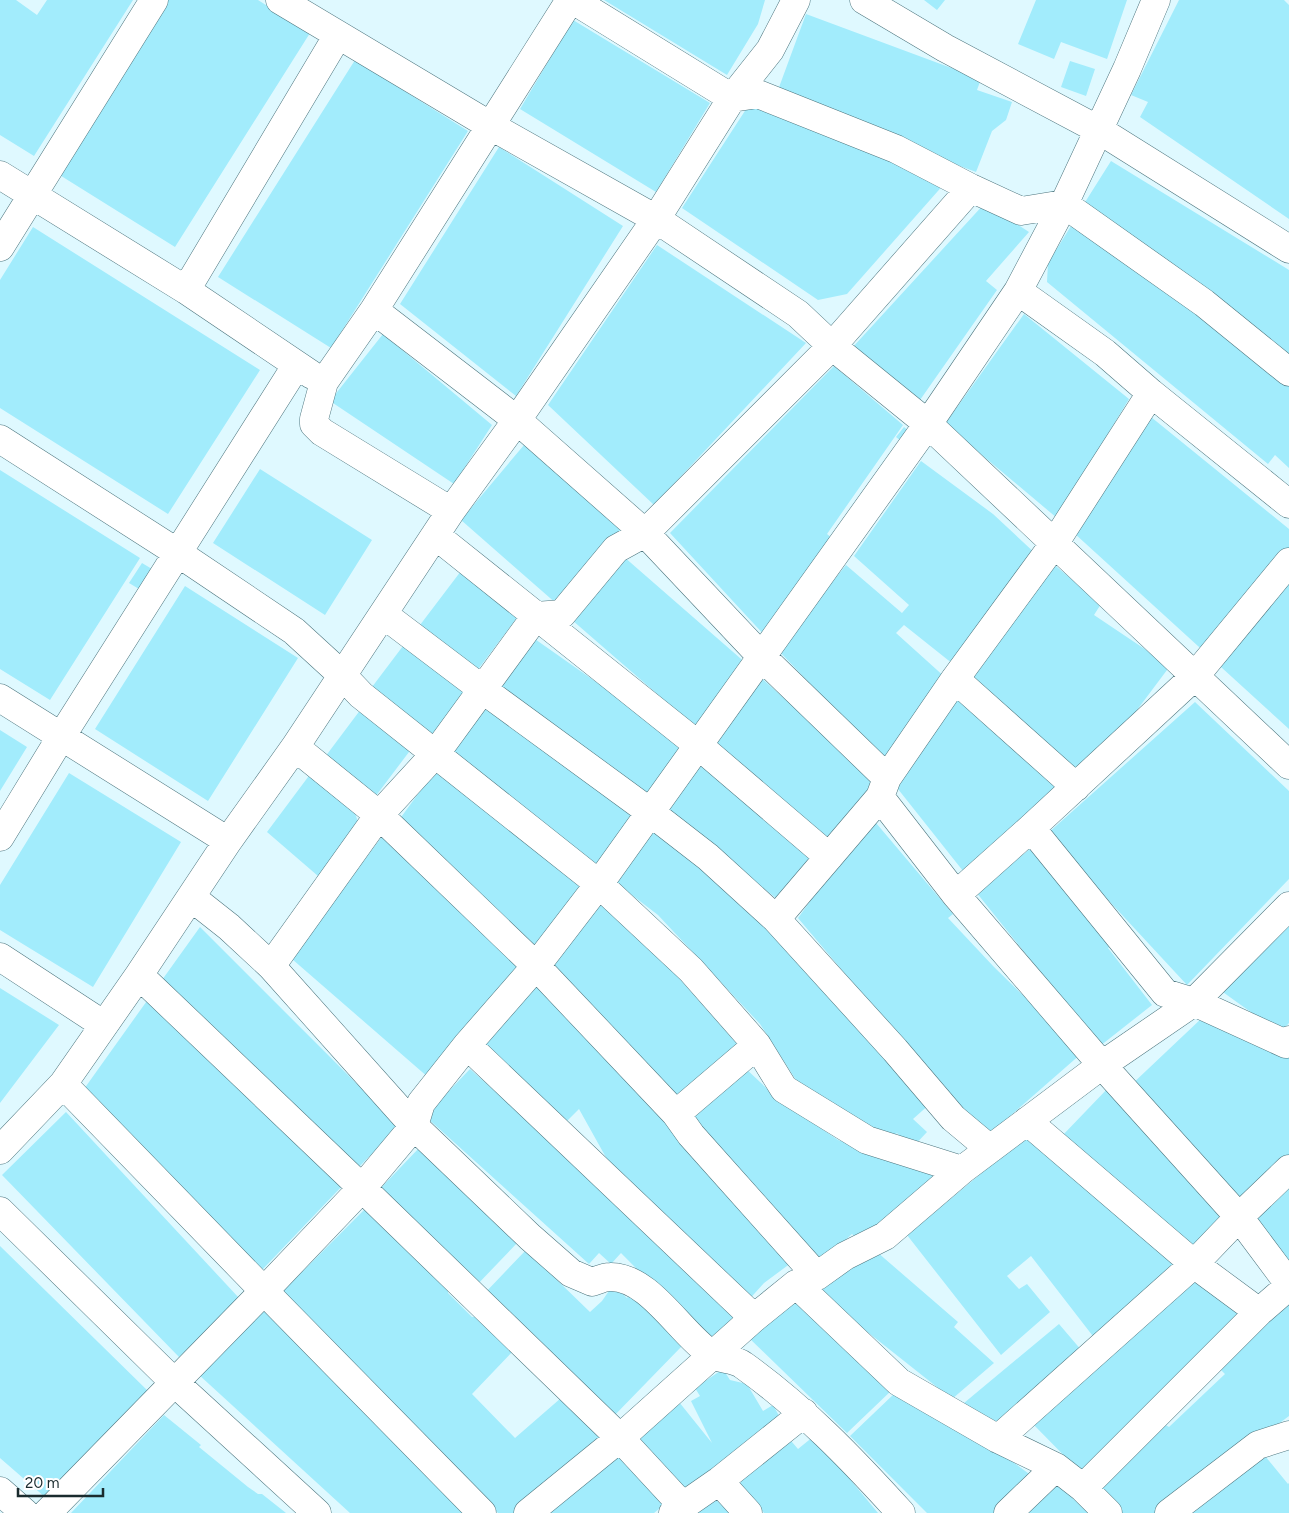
<svg xmlns="http://www.w3.org/2000/svg" width="1289" height="1513" viewBox="0 0 1289 1513" font-family="Figtree,sans-serif">
<style>
.building{fill:#a2ecfc}
.lines{fill:none;stroke-linecap:round;stroke-linejoin:round}
.minor-casing{stroke:#4d757e;stroke-width:29}
.minor{stroke:#fff;stroke-width:28}
</style>
<rect width="100%" height="100%" fill="#dff9ff"/>
<path class="building" d="M 0,0 L 16,0 L 37,15 L 47,0 L 133,0 L 34,156 L 0,135 Z
M 168,0 L 258,0 L 310,33 L 175,247 L 58,174 Z
M 604,0 L 765,0 L 758,24 L 727,75 Z
M 924,0 L 945,0 L 937,10 Z
M 1036,0 L 1127,0 L 1107,59 L 1061,42 L 1054,59 L 1018,44 Z
M 1179,0 L 1284,0 L 1289,5 L 1289,219 L 1140,117 L 1148,102 L 1131,95 Z
M 806,14 L 981,79 L 977,90 L 1012,102 L 1006,120 L 992,131 L 976,172 L 840,121 L 778,90 Z
M 573,20 L 710,103 L 656,192 L 520,109 Z
M 355,60 L 468,131 L 331,348 L 218,277 Z
M 1070,61 L 1095,69 L 1086,96 L 1061,87 Z
M 752,100 L 813,131 L 836,134 L 945,183 L 847,294 L 818,300 L 682,208 Z
M 499,147 L 623,226 L 516,396 L 400,304 Z
M 1111,161 L 1289,270 L 1289,363 L 1082,207 Z
M 985,203 L 1029,232 L 986,281 L 997,290 L 920,400 L 852,348 Z
M 1076,218 L 1289,383 L 1289,468 L 1275,455 L 1268,464 L 1047,282 L 1048,263 Z
M 33,227 L 260,370 L 168,514 L 0,408 L 0,280 Z
M 657,245 L 806,343 L 654,505 L 548,405 Z
M 1024,314 L 1129,399 L 1057,518 L 945,424 Z
M 383,334 L 492,425 L 454,484 L 330,401 Z
M 834,366 L 903,425 L 827,534 L 838,543 L 768,639 L 670,533 Z
M 1151,417 L 1289,529 L 1289,729 L 1074,533 Z
M 904,427 L 922,442 L 913,451 L 896,437 Z
M 524,445 L 622,528 L 558,605 L 461,520 Z
M 921,461 L 993,514 L 1038,556 L 958,668 L 904,625 L 896,633 L 947,679 L 882,764 L 834,709 L 778,650 L 846,565 L 902,613 L 909,605 L 854,556 Z
M 260,469 L 372,540 L 325,615 L 213,543 Z
M 0,470 L 140,558 L 50,700 L 0,669 Z
M 623,556 L 748,665 L 701,732 L 572,620 Z
M 1051,562 L 1101,604 L 1094,615 L 1170,666 L 1131,718 L 1076,771 L 966,678 Z
M 142,563 L 157,572 L 144,592 L 129,583 Z
M 461,571 L 519,615 L 476,672 L 417,629 Z
M 185,586 L 298,658 L 208,801 L 95,729 Z
M 532,637 L 690,748 L 651,801 L 494,688 Z
M 406,642 L 474,692 L 438,741 L 369,691 Z
M 758,675 L 880,785 L 826,845 L 710,742 Z
M 957,696 L 1059,784 L 967,876 L 894,784 Z
M 483,701 L 640,815 L 601,872 L 446,751 Z
M 1195,702 L 1289,791 L 1289,879 L 1187,985 L 1047,834 Z
M 364,705 L 415,744 L 372,801 L 322,761 Z
M 0,730 L 27,747 L 0,791 Z
M 698,759 L 818,857 L 781,902 L 714,849 L 661,811 Z
M 437,768 L 579,878 L 587,893 L 538,952 L 399,820 Z
M 69,773 L 181,842 L 93,987 L 0,930 L 0,885 Z
M 311,773 L 354,810 L 358,822 L 318,876 L 267,832 Z
M 871,817 L 953,914 L 948,918 L 994,967 L 1082,1053 L 986,1137 L 954,1103 L 798,918 Z
M 650,822 L 764,923 L 931,1103 L 913,1119 L 927,1132 L 912,1148 L 897,1133 L 888,1141 L 796,1080 L 760,1024 L 658,915 L 611,879 Z
M 383,835 L 525,965 L 429,1078 L 292,959 Z
M 1035,845 L 1114,943 L 1108,948 L 1152,1005 L 1100,1046 L 976,892 Z
M 599,900 L 655,951 L 737,1044 L 679,1102 L 547,964 Z
M 1289,923 L 1289,1023 L 1280,1033 L 1220,990 Z
M 200,927 L 399,1126 L 357,1169 L 162,980 Z
M 536,979 L 791,1263 L 764,1283 L 745,1304 L 608,1161 L 579,1109 L 563,1125 L 479,1041 Z
M 0,988 L 59,1025 L 0,1103 Z
M 149,998 L 343,1185 L 262,1270 L 84,1089 Z
M 1203,1017 L 1289,1054 L 1289,1155 L 1240,1204 L 1129,1087 Z
M 744,1067 L 779,1100 L 838,1140 L 940,1173 L 861,1242 L 852,1234 L 822,1261 L 684,1118 Z
M 470,1069 L 742,1312 L 712,1345 L 621,1253 L 611,1264 L 599,1253 L 589,1264 L 425,1116 Z
M 1110,1086 L 1228,1219 L 1195,1254 L 1061,1137 Z
M 66,1112 L 239,1298 L 179,1357 L 2,1175 Z
M 1030,1133 L 1183,1265 L 1099,1344 L 1031,1256 L 1007,1276 L 1019,1289 L 1027,1284 L 1050,1312 L 1001,1355 L 907,1235 Z
M 420,1147 L 519,1241 L 475,1287 L 377,1192 Z
M 1289,1185 L 1289,1264 L 1251,1221 Z
M 370,1204 L 448,1283 L 448,1293 L 472,1317 L 484,1316 L 516,1348 L 472,1394 L 515,1438 L 561,1398 L 606,1441 L 516,1513 L 498,1513 L 282,1292 Z
M 0,1246 L 148,1391 L 46,1498 L 0,1458 Z
M 526,1250 L 590,1312 L 602,1301 L 613,1285 L 627,1298 L 632,1292 L 682,1346 L 611,1419 L 483,1295 Z
M 877,1252 L 958,1322 L 954,1327 L 994,1363 L 952,1399 L 817,1292 L 842,1268 Z
M 1197,1271 L 1245,1317 L 1084,1476 L 1032,1423 Z
M 798,1298 L 893,1389 L 847,1433 L 748,1337 Z
M 1289,1302 L 1289,1416 L 1160,1513 L 1122,1513 L 1097,1486 L 1164,1424 L 1169,1427 L 1225,1374 L 1216,1365 Z
M 263,1308 L 465,1513 L 350,1513 L 198,1374 Z
M 1059,1324 L 1088,1358 L 1002,1429 L 964,1403 Z
M 723,1369 L 730,1380 L 747,1384 L 763,1411 L 773,1405 L 782,1421 L 680,1495 L 631,1441 L 679,1402 L 712,1443 L 691,1401 L 700,1396 L 695,1388 Z
M 896,1392 L 991,1446 L 1036,1479 L 998,1513 L 927,1513 L 850,1436 Z
M 164,1415 L 201,1445 L 199,1447 L 248,1487 L 258,1494 L 262,1494 L 286,1513 L 71,1513 Z
M 786,1435 L 798,1449 L 814,1436 L 878,1513 L 764,1513 L 745,1489 L 741,1489 L 740,1474 Z
M 622,1448 L 670,1500 L 654,1513 L 544,1513 Z
M 1261,1451 L 1288,1484 L 1289,1483 L 1289,1513 L 1178,1513 Z
M 1057,1483 L 1088,1513 L 1025,1513 Z
M 712,1496 L 730,1513 L 692,1513 Z"/>
<g class="lines">
<g class="minor-casing">
<path id="minor" d="M 280,0 L 491,126 L 656,219 L 798,314 L 832,346 L 928,424 L 1289,765
M 573,0 L 732,98 L 758,94 L 896,149 L 971,188 L 1021,211 L 1064,204 L 1204,303 L 1289,372
M 864,0 L 945,48 L 1099,130 L 1289,249
M 0,175 L 186,290 L 312,375
M 0,247 L 154,0
M 186,290 L 338,35
M 1018,291 L 1105,353 L 1151,393 L 1289,504
M 374,310 L 517,420 L 645,533 L 761,656 L 887,778
M 0,439 L 178,553 L 294,631 L 342,675 L 361,695 L 599,884 L 691,970 L 757,1045 L 784,1089 L 867,1140 L 962,1170
M 451,511 L 322,432 L 314,424 L 314,419 L 324,382 L 374,310 L 570,0
M 435,535 L 698,745 L 829,857
M 383,614 L 482,689 L 650,812 L 708,857 L 776,919 L 895,1050 L 953,1118 L 990,1149
M 955,679 L 1076,787
M 0,698 L 228,841
M 295,747 L 379,815 L 536,966 L 676,1114 L 691,1135 L 817,1276
M 880,797 L 956,895 L 1102,1065 L 1239,1217 L 1289,1284
M 1031,828 L 1165,993 L 1194,1002 L 1286,1044 L 1289,1040
M 0,837 L 61,737 L 296,366
M 956,895 L 1031,828 L 1195,676 L 1289,562
M 191,897 L 229,927 L 271,966 L 414,1126 L 530,1237 L 571,1273 L 592,1282 C 598,1280 604,1277 610,1277 C 649,1276 680,1333 711,1354 C 720,1360 734,1358 743,1365 C 802,1407 852,1459 901,1513
M 776,919 L 880,797 L 887,778 L 955,679 L 1054,544 L 1151,393
M 0,957 L 104,1025
M 271,966 L 379,815 L 436,753 L 536,616 L 562,614 L 616,549 L 645,533 L 832,346 L 971,188
M 139,975 L 362,1188 L 620,1438 L 682,1505
M 467,1045 L 754,1318
M 63,1084 L 264,1291 L 482,1513
M 676,1114 L 757,1045
M 1027,1121 L 1194,1264 L 1259,1312
M 0,1150 L 63,1084 L 139,975 L 228,841 L 295,747 L 451,511 L 517,420 L 656,219 L 732,98 L 770,50 L 796,0
M 0,1211 L 174,1382 L 317,1513
M 796,1284 L 899,1382 L 998,1439 L 1056,1467 L 1083,1488 L 1108,1513
M 998,1439 L 1194,1264 L 1239,1217 L 1289,1169
M 719,1481 L 748,1513
M 1083,1488 L 1259,1312 L 1289,1286
M 0,1491 L 25,1513
M 47,1513 L 264,1291 L 362,1188 L 414,1126 L 421,1103 L 467,1045 L 536,966 L 599,884 L 928,424 L 1018,291 L 1064,204 L 1127,69 L 1156,0
M 528,1513 L 620,1438 L 754,1318 L 796,1284 L 817,1276 L 845,1256 L 885,1236 L 962,1170 L 1102,1065 L 1194,1002 L 1289,906
M 673,1513 L 719,1481 L 804,1413
M 1008,1513 L 1056,1467
M 1169,1513 L 1258,1445 L 1289,1435"/>
</g>
<use href="#minor" class="minor"/>
</g>
<path d="M18 1488v8h85v-8" fill="none" stroke="#1a2b2e" stroke-width="2.5"/>
<text x="25" y="1488" font-size="15" fill="#1a2b2e" stroke="#ffffff" stroke-width="4" paint-order="stroke">20 m</text>
</svg>
